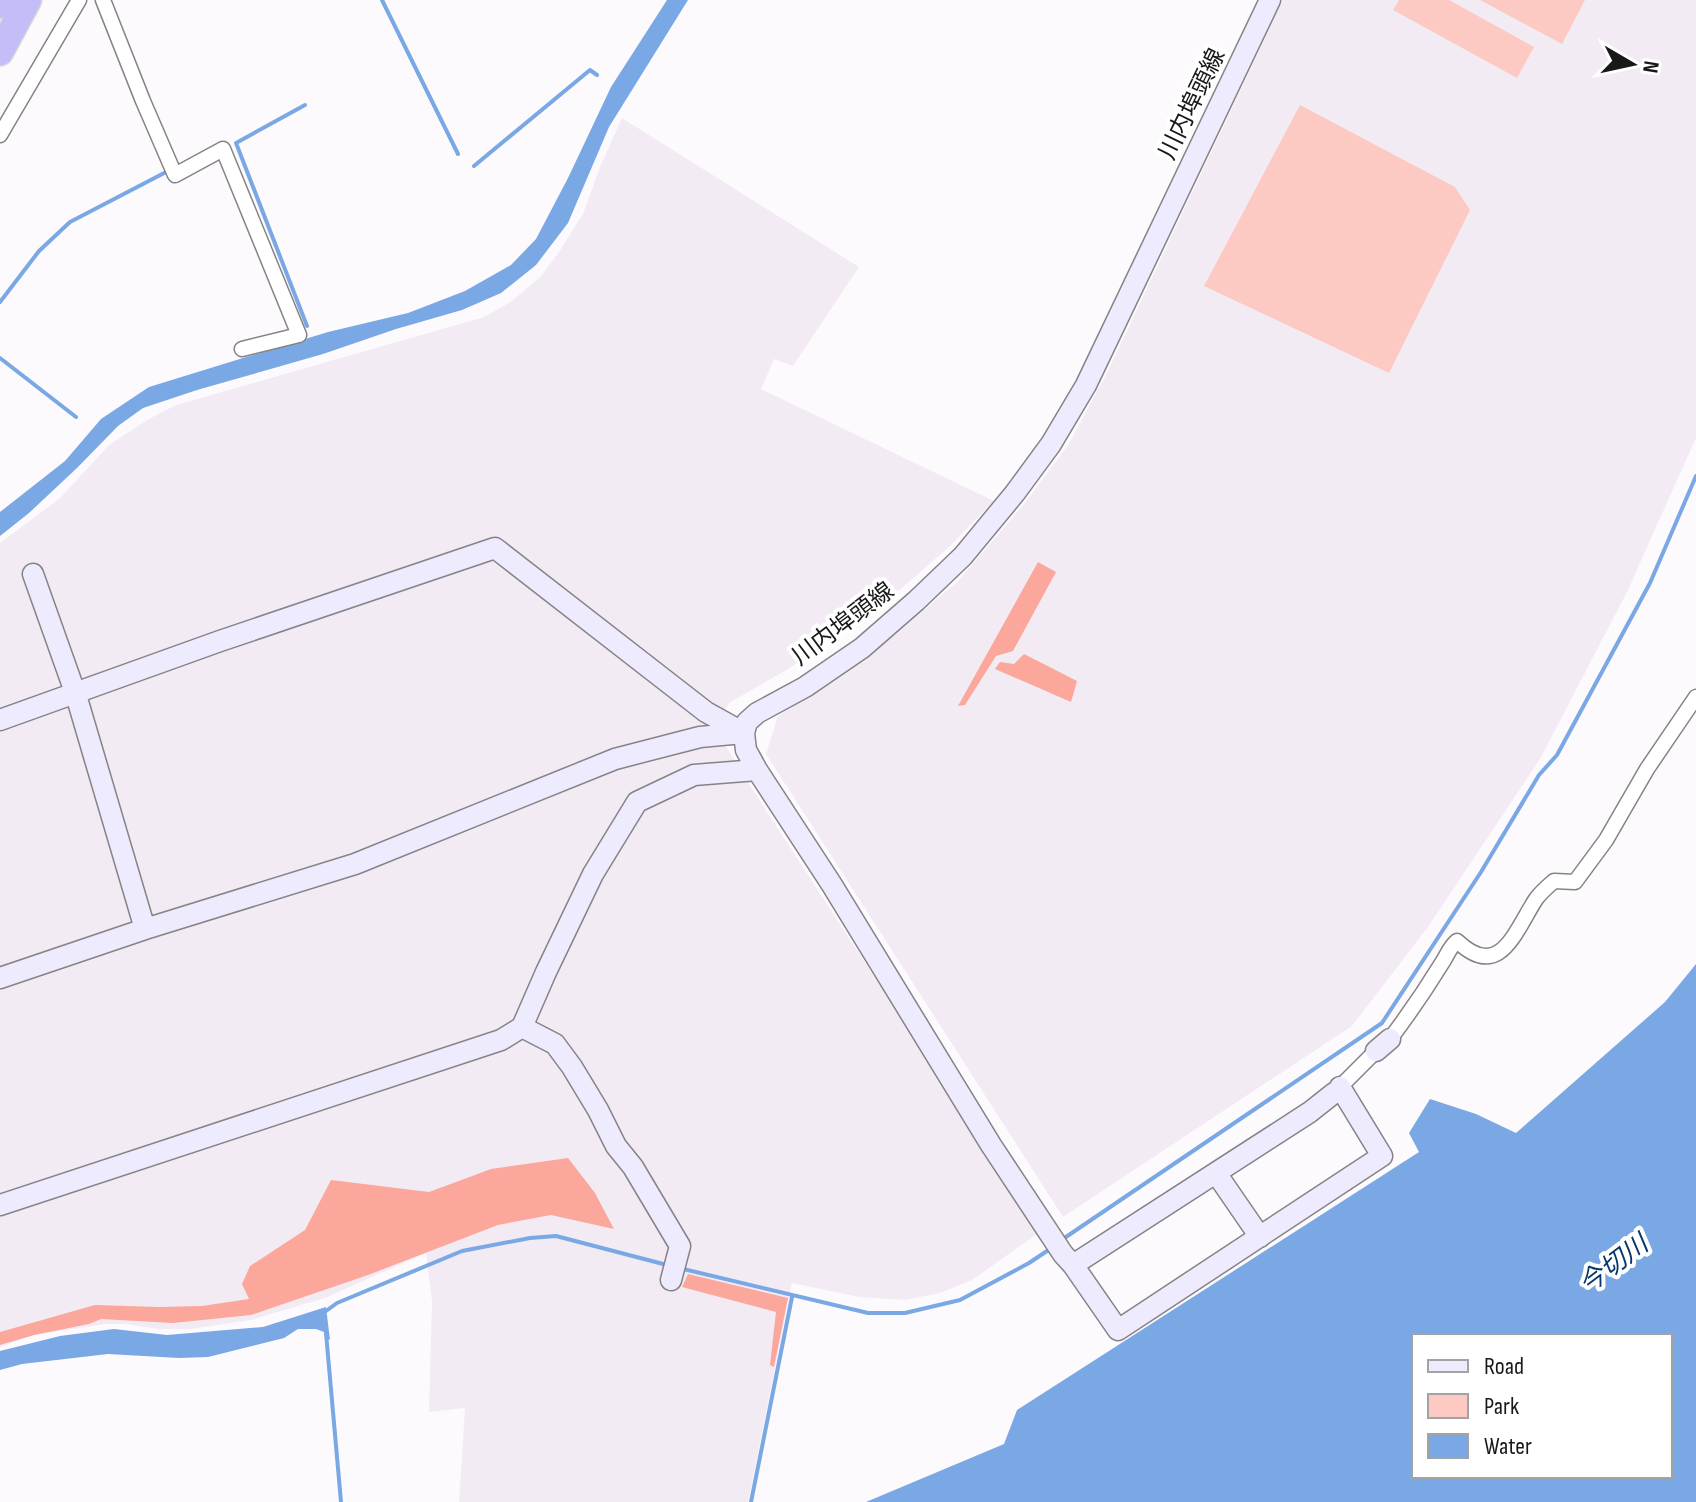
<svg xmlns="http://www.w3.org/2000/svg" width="1696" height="1502" viewBox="0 0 1696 1502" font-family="'Sofia Sans Condensed','Noto Sans JP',sans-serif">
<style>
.built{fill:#f3ebf4}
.green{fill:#fdcac3}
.forest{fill:#fba79b}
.water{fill:#7aa8e4;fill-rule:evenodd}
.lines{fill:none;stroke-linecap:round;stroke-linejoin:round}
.stream{stroke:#7aa8e4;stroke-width:4}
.street-casing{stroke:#868386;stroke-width:17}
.secondary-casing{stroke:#868386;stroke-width:23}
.highway-casing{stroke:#d6d6d6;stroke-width:29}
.street{stroke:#fff;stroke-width:14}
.secondary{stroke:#edebfd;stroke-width:20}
.highway{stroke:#c3bdf8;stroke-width:26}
.labels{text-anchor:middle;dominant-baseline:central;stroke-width:8;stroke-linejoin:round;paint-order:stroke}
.street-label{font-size:24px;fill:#1a191a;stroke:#fff}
.water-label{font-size:26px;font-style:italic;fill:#06366b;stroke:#fff}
</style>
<rect width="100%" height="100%" fill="#fdfafd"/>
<path class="built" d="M 1283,0 L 1696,0 L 1696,438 L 1627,592 L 1540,759 L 1428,927 L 1352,1026 L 1063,1217 L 766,754 L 778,716 L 841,675 L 895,635 L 958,581 L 1024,504 L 1068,445 L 1105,377 Z
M 622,118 L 859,267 L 793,366 L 774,359 L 761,389 L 994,501 L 948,548 L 890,598 L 844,633 L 783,672 L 729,703 L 715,728 L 751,787 L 1040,1232 L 972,1280 L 940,1293 L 905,1300 L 859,1297 L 792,1283 L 748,1502 L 459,1502 L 465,1408 L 429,1412 L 432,1301 L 426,1253 L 325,1298 L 251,1320 L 190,1329 L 158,1329 L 126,1324 L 105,1324 L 34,1335 L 0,1347 L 0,543 L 59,499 L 109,445 L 147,420 L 176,405 L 484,317 L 512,301 L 541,276 L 559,252 L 583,214 L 600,167 Z"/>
<path class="green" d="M 1399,0 L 1449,0 L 1534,47 L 1517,78 L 1393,10 Z
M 1480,0 L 1585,0 L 1562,44 Z
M 1300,105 L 1455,187 L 1470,210 L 1389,373 L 1204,286 Z"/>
<path class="forest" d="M 1038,562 L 1056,572 L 1013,651 L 996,656 L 965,705 L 958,706 Z
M 1024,654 L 1077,681 L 1071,702 L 995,669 L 1000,662 L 1014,664 Z
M 568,1158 L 595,1193 L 614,1229 L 551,1215 L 498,1225 L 368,1275 L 251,1315 L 173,1323 L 101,1319 L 89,1324 L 34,1335 L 0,1345 L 0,1332 L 95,1305 L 159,1307 L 202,1306 L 249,1299 L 242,1284 L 250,1266 L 305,1230 L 331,1180 L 429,1192 L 491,1169 Z
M 688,1274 L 788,1298 L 774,1367 L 770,1365 L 776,1312 L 682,1287 Z"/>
<path class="water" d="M 667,0 L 688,0 L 609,127 L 568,223 L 536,265 L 501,293 L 462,310 L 396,329 L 323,354 L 197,390 L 143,408 L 118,426 L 78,467 L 29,513 L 0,536 L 0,512 L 65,461 L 101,419 L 149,387 L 328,332 L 408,313 L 465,291 L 511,265 L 536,239 L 568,178 L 611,87 Z
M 1696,964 L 1696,1502 L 866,1502 L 1004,1444 L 1017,1410 L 1419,1152 L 1409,1133 L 1430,1099 L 1476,1114 L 1516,1133 L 1665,1002 ZM 1414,1336 L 1670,1336 L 1670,1476 L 1414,1476 Z
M 326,1307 L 330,1340 L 325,1337 L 324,1332 L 316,1329 L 298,1329 L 284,1338 L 208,1357 L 179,1358 L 108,1354 L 22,1364 L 0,1370 L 0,1351 L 60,1336 L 114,1329 L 167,1335 L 263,1327 Z"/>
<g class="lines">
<path class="stream" d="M 382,0 L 458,154
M 305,105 L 236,143 L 307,326
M 474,166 L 590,70 L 597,75
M 0,302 L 39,251 L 70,222 L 168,171
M 0,358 L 76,417
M 1060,1241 L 1382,1023 L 1481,872 L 1539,775 L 1557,755 L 1650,583 L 1696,476
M 679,1268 L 868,1313 L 905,1313 L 960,1300 L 1029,1263 L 1050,1249
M 326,1311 L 337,1303 L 462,1251 L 530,1238 L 556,1236 L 667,1265
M 326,1333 L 341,1502
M 751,1502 L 792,1297"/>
<g class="street-casing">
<path id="street" d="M 103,0 L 143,101 L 175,175 L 223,149 L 299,335 L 242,349
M 0,135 L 79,0
M 1390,1039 C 1409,1014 1426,989 1442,963 C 1448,954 1449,948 1457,941 C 1500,982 1515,931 1536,899 C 1541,892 1547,887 1554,881 L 1575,882 L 1606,840 L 1647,769 L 1696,697
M 1334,1093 L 1376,1051"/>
</g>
<g class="secondary-casing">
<path id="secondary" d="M 1270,0 L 1086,385 L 1051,444 L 1015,493 L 963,556 L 916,601 L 862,648 L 805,687 L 757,713 L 747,722 L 744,733 L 746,750 L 757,770 L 832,885 L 991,1145 L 1063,1254 L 1073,1265 L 1118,1330 L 1382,1156 L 1340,1087
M 33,574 L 76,695 L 145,929
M 0,720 L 220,641 L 495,548 L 706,712 L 744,733
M 0,978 L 145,929 L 355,864 L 615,759 L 700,737 L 743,733
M 522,1027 L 555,1044 L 572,1067 L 598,1110 L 616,1146 L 633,1167 L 680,1246 L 671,1280
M 1376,1051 L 1390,1039
M 1216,1173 L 1260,1237
M 0,1205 L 501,1040 L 522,1027 L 546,972 L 593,874 L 637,802 L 694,775 L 757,770
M 1073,1265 L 1310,1112 L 1334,1093"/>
</g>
<g class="highway-casing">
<path id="highway" d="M 0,5 L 3,0
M 0,52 L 28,0"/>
</g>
<use href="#street" class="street"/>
<use href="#secondary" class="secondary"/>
<use href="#highway" class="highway"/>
</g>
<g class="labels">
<g class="street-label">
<text transform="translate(1192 104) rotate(-64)">川内埠頭線</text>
<text transform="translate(843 624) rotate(-37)">川内埠頭線</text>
</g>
<g class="water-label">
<text transform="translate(1614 1265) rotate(-37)">今切川</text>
</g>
</g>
<rect x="1412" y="1334" width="260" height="144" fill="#ffffff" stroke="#a3a3a3" stroke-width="2"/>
<rect x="1428" y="1360" width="40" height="12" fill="#edebfd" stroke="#a3a3a3" stroke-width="2"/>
<text x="1484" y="1374" font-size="24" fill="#1a191a">Road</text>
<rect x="1428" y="1394" width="40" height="24" fill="#fdcac3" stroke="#a3a3a3" stroke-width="2"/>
<text x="1484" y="1414" font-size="24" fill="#1a191a">Park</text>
<rect x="1428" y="1434" width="40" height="24" fill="#7aa8e4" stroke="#a3a3a3" stroke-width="2"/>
<text x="1484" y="1454" font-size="24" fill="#1a191a">Water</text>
<g transform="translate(1632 64) rotate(99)" stroke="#ffffff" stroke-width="6" paint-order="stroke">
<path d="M0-6L14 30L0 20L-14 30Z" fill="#1a191a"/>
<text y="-12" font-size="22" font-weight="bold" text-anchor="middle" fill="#1a191a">N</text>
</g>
</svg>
